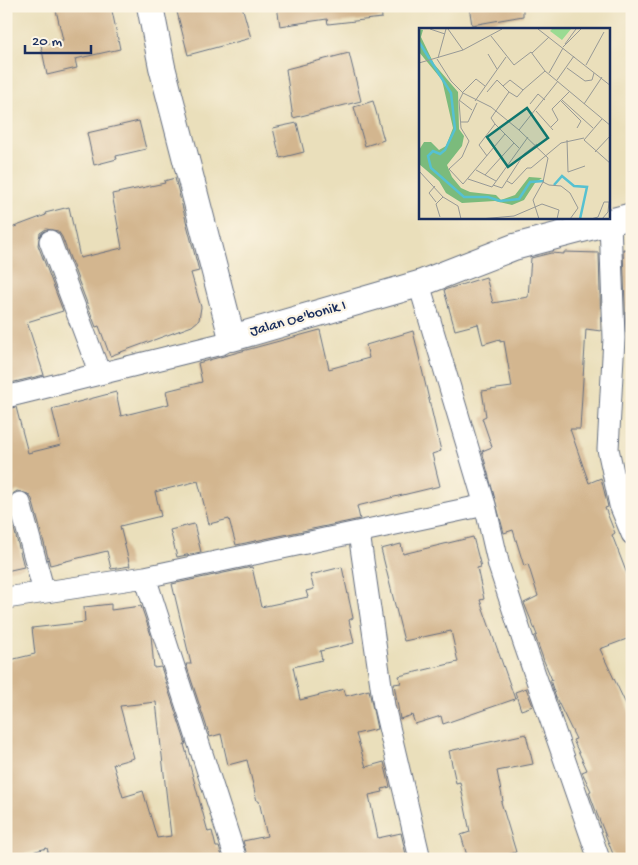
<svg xmlns="http://www.w3.org/2000/svg" width="638" height="865" viewBox="0 0 638 865" font-family="'Gochi Hand',sans-serif">
<style>
.building{fill:#d3b68f;fill-rule:evenodd}
.lines{fill:none;stroke-linecap:round;stroke-linejoin:round}
.minor-casing{stroke:#636d7f;stroke-width:23}
.tertiary-casing{stroke:#636d7f;stroke-width:28}
.minor{stroke:#fff;stroke-width:21}
.tertiary{stroke:#fff;stroke-width:26}
.labels{text-anchor:middle;dominant-baseline:central;stroke-width:4.5;stroke-linejoin:round;paint-order:stroke}
.street-label{font-size:15px;fill:#1b2f5e;stroke:#fcf5e5}
.inset-river{fill:none;stroke:#56c1d1;stroke-width:2.5}
.inset-road{fill:none;stroke:#979996;stroke-width:1}
.view{fill:#0f766e;fill-opacity:0.15;stroke:#0f766e;stroke-width:2.5}
.inset-edge{fill:none;stroke:#1b2f5e;stroke-width:2.5}
</style>
<rect width="100%" height="100%" fill="#fcf5e5"/>
<filter id="ink" filterUnits="userSpaceOnUse"><feTurbulence type="fractalNoise" baseFrequency=".02" numOctaves="2"/><feDisplacementMap in="SourceGraphic" scale="10" xChannelSelector="R" yChannelSelector="G"/><feConvolveMatrix kernelMatrix="1 2 1 2 8 2 1 2 1" color-interpolation-filters="sRGB"/></filter>
<filter id="wash" filterUnits="userSpaceOnUse"><feTurbulence type="fractalNoise" baseFrequency=".0096" numOctaves="4" result="noise"/><feDisplacementMap in="SourceGraphic" scale="20" xChannelSelector="R" yChannelSelector="G"/><feGaussianBlur stdDeviation="1.12" result="paint"/><feColorMatrix in="noise" values="0 0 0 0 0 0 0 0 0 0 0 0 0 0 0 0 0 1.4 0 .05"/><feComposite in="paint" operator="in"/></filter>
<g filter="url(#wash)">
<rect width="100%" height="100%" fill="#eadfbb"/>
<g id="blocks">
<path class="building" d="M 55,6 L 111,6 L 120,49 L 75,59 L 77,68 L 47,75 L 41,45 L 63,40 Z
M 199,6 L 242,6 L 251,38 L 188,55 L 177,12 Z
M 277,6 L 381,6 L 382,18 L 328,24 L 327,19 L 280,26 Z
M 469,6 L 523,6 L 523,16 L 472,25 Z
M 349,53 L 361,101 L 293,118 L 286,69 Z
M 373,101 L 384,140 L 365,146 L 354,107 Z
M 139,121 L 146,149 L 116,156 L 117,159 L 94,165 L 87,133 Z
M 297,123 L 304,152 L 280,158 L 273,128 Z
M 175,178 L 199,271 L 191,273 L 201,307 L 199,320 L 192,326 L 110,356 L 99,326 L 96,327 L 62,237 L 58,231 L 46,229 L 40,233 L 38,245 L 63,311 L 27,322 L 44,375 L 6,384 L 6,230 L 46,215 L 45,213 L 69,207 L 80,258 L 122,248 L 112,194 L 165,183 L 164,181 Z
M 623,249 L 632,250 L 632,333 L 626,333 Z
M 564,252 L 599,253 L 601,331 L 586,329 L 580,429 L 570,429 L 589,483 L 601,478 L 608,507 L 605,508 L 615,533 L 612,535 L 632,587 L 632,637 L 600,649 L 632,717 L 632,859 L 615,859 L 597,814 L 589,792 L 591,791 L 582,772 L 587,770 L 573,740 L 576,739 L 556,698 L 550,680 L 552,680 L 544,661 L 535,636 L 537,635 L 524,603 L 538,596 L 528,564 L 524,566 L 513,530 L 504,533 L 482,451 L 492,447 L 482,418 L 486,416 L 482,391 L 512,387 L 504,341 L 500,342 L 500,339 L 483,344 L 478,324 L 455,330 L 444,290 L 486,277 L 493,303 L 528,297 L 531,258 L 551,253 L 564,254 Z
M 320,330 L 329,369 L 369,358 L 366,345 L 413,331 L 441,451 L 432,454 L 440,486 L 357,506 L 360,519 L 236,545 L 229,519 L 209,524 L 198,481 L 155,492 L 161,516 L 120,526 L 130,566 L 111,569 L 107,551 L 50,565 L 32,499 L 28,494 L 17,491 L 11,495 L 8,506 L 24,567 L 6,571 L 6,409 L 16,407 L 28,453 L 61,445 L 52,409 L 116,392 L 121,416 L 169,404 L 166,391 L 202,382 L 198,363 Z
M 632,466 L 632,500 L 625,469 Z
M 194,524 L 201,552 L 177,557 L 170,530 Z
M 473,537 L 481,567 L 477,568 L 484,599 L 480,600 L 515,699 L 443,724 L 441,716 L 415,724 L 412,715 L 400,719 L 394,684 L 401,683 L 399,676 L 458,662 L 451,631 L 404,641 L 381,549 L 401,544 L 403,554 Z
M 252,567 L 261,607 L 308,597 L 306,591 L 314,589 L 310,575 L 342,567 L 353,618 L 349,620 L 354,643 L 320,651 L 322,660 L 293,667 L 300,700 L 344,689 L 346,696 L 369,690 L 377,729 L 356,734 L 366,767 L 384,762 L 390,787 L 382,789 L 383,792 L 369,795 L 378,838 L 401,833 L 407,859 L 391,859 L 390,855 L 373,859 L 248,859 L 243,841 L 267,836 L 259,801 L 257,801 L 247,760 L 228,765 L 221,734 L 210,737 L 186,664 L 191,664 L 172,584 Z
M 111,604 L 111,610 L 141,606 L 151,635 L 154,668 L 161,667 L 186,744 L 184,744 L 208,832 L 212,831 L 216,847 L 219,847 L 223,859 L 50,859 L 47,848 L 6,859 L 6,661 L 35,654 L 32,628 L 85,622 L 84,607 ZM 156,702 L 171,836 L 157,838 L 143,791 L 123,797 L 113,764 L 134,758 L 120,706 Z
M 526,688 L 533,706 L 521,710 L 515,692 Z
M 526,734 L 533,764 L 497,771 L 503,801 L 501,802 L 516,852 L 495,859 L 468,859 L 461,835 L 470,832 L 460,782 L 456,783 L 449,751 Z"/>
</g>
</g>
<g filter="url(#ink)">
<use href="#blocks" fill-opacity="0" stroke="#636d7f" stroke-width="1"/>
<g class="lines">
<g class="minor-casing">
<path id="minor" d="M 610,221 L 614,338 L 608,449 L 620,505 L 632,534
M 50,241 L 100,374
M 419,284 L 485,505 L 499,566 L 523,640 L 599,859
M 6,397 L 221,344 L 232,338
M 20,503 L 44,592
M 359,533 L 384,706 L 420,859
M 145,577 L 236,859
M 6,598 L 145,577 L 485,505"/>
</g>
<g class="tertiary-casing">
<path id="tertiary" d="M 150,6 L 162,67 L 232,338 L 419,284 L 514,247 L 632,216"/>
</g>
<use href="#minor" class="minor"/>
<use href="#tertiary" class="tertiary"/>
</g>
</g>
<g class="labels">
<g class="street-label">
<text transform="translate(298 319) rotate(-16)">Jalan Oe'bonik I</text>
</g>
</g>
<g transform="translate(419 28)">
<rect width="191" height="191" fill="#eadfbb"/>
<path d="M 133,1 L 152,1 L 143,12 L 131,3 Z" fill="#9adb92"/>
<path d="M 0,1 L 4,2 L 2,9 L 15,36 L 39,64 L 40,101 L 45,108 L 43,118 L 28,137 L 33,149 L 42,160 L 51,164 L 77,167 L 82,172 L 96,167 L 110,149 L 123,150 L 116,155 L 105,172 L 93,177 L 76,173 L 43,175 L 27,165 L 20,153 L 0,136 L 0,122 L 5,114 L 12,114 L 20,122 L 27,118 L 34,100 L 23,52 L 0,24 Z" fill="#7bbb7c"/>
<path class="inset-river" d="M 0,14 L 32,65 L 36,101 L 26,122 L 21,126 L 14,123 L 9,128 L 12,140 L 45,169 L 69,169 L 81,173 L 100,171 L 111,154 L 125,153M 135,157 L 143,148 L 155,158 L 168,159 L 161,191"/>
<path class="inset-road" d="M 11,1 L 26,6M 29,1 L 44,22M 119,1 L 192,58M 72,8 L 95,37 L 112,24 L 126,43 L 192,98M 146,16 L 157,1M 144,19 L 162,1M 113,25 L 130,9M 69,26 L 78,41M 19,30 L 27,1M 18,31 L 32,53 L 44,65 L 72,79 L 100,102M 0,35 L 44,22 L 83,1M 167,37 L 185,4M 148,40 L 166,53 L 173,52 L 175,45M 130,45 L 144,20M 138,52 L 155,28M 84,58 L 91,52 L 104,62 L 126,43M 44,64 L 57,51 L 66,58M 68,64 L 78,52 L 90,64 L 72,90 L 76,96M 90,64 L 98,69 L 104,62M 44,65 L 40,73 L 42,100 L 50,113 L 43,129 L 30,141 L 44,156 L 86,106M 40,72 L 53,82M 143,72 L 174,100M 56,73 L 87,29M 142,73 L 162,93 L 158,100M 111,76 L 119,66 L 126,72M 165,76 L 183,49M 117,83 L 134,102M 183,91 L 165,112 L 192,136M 42,94 L 49,94 L 58,75M 132,99 L 139,92 L 133,81 L 151,63M 148,112 L 149,144 L 166,138M 176,124 L 192,107M 68,128 L 60,117 L 76,96 L 100,120M 57,142 L 77,153M 0,143 L 24,169 L 39,178 L 42,191M 66,147 L 95,115M 49,151 L 73,159 L 109,109M 88,153 L 93,156 L 108,140 L 112,140 L 142,115 L 165,110M 124,154 L 130,157 L 142,158 L 151,165 L 159,180 L 151,191M 74,157 L 83,160 L 105,126 L 118,116M 16,158 L 10,165 L 17,174M 21,189 L 17,176 L 24,169M 61,191 L 95,188 L 123,176 L 140,182 L 138,191M 120,191 L 114,172 L 124,154 L 129,130 L 100,102 L 139,53M 172,191 L 179,189 L 185,174 L 192,174M 183,191 L 189,184 L 190,174"/>
<path class="view" d="M 108,80 L 129,110 L 89,139 L 68,109 Z"/>
<rect width="191" height="191" class="inset-edge"/>
</g>
<rect width="638" height="865" fill="none" stroke="#fcf5e5" stroke-width="25"/>
<path d="M25 45v8h66v-8" fill="none" stroke="#1b2f5e" stroke-width="2.5"/>
<text x="32" y="45" font-size="15" fill="#1b2f5e" stroke="#fcf5e5" stroke-width="4" paint-order="stroke">20 m</text>
</svg>
